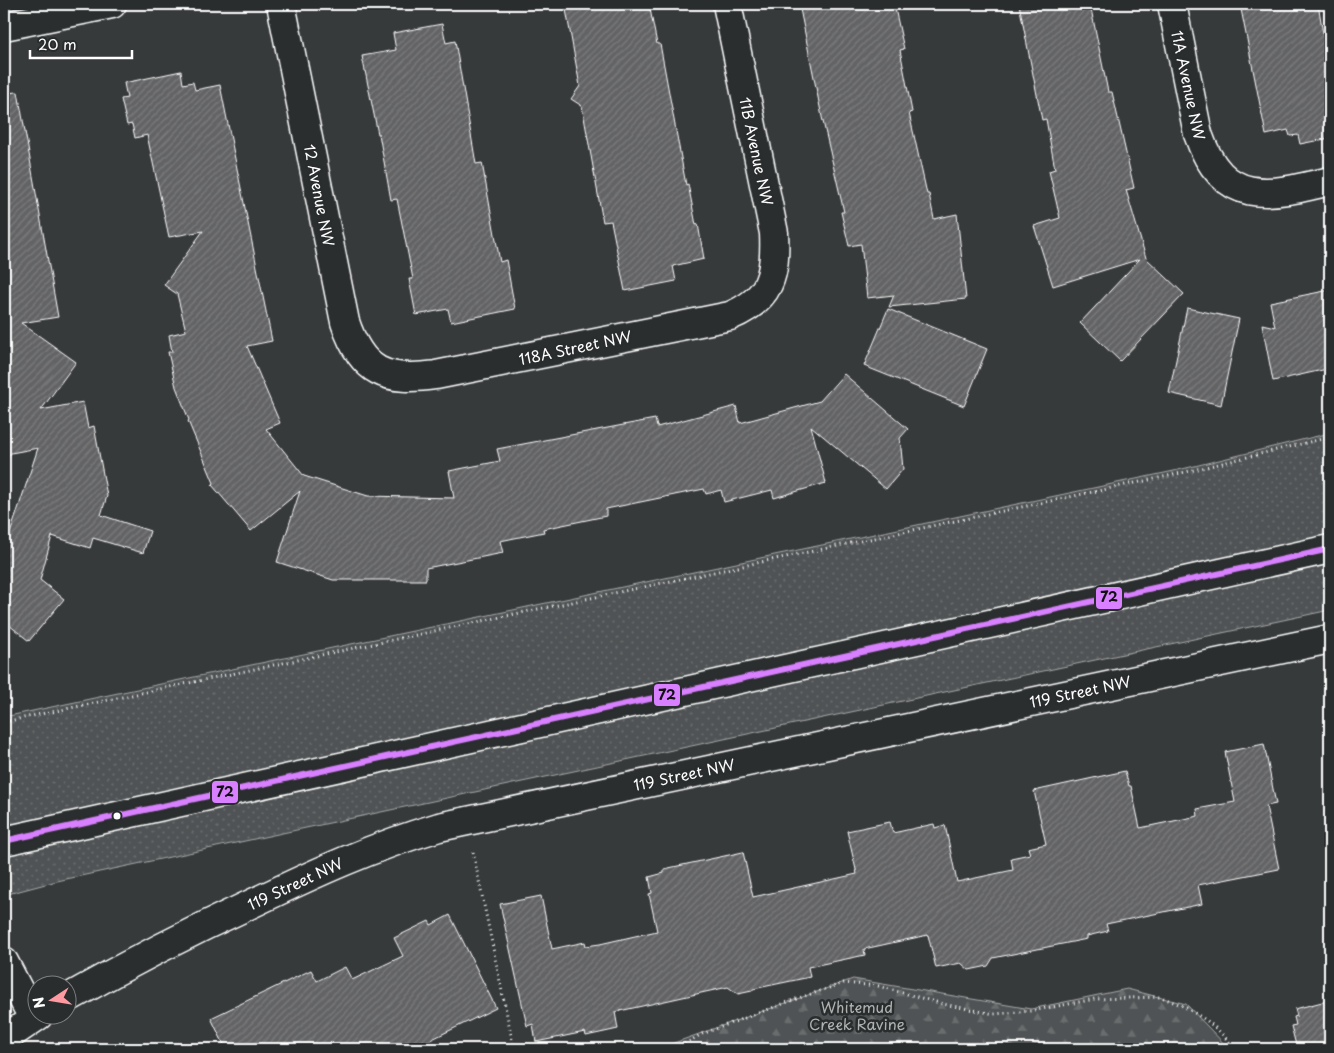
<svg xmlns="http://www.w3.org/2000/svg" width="1334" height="1053" viewBox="0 0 1334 1053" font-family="'Playpen Sans',sans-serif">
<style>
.grass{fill:url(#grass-dots);stroke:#a8a9aa}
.forest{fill:url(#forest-firs);stroke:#a8a9aa}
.building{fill:url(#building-hatch);stroke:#fff}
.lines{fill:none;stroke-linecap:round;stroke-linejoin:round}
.minor-casing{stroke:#fff;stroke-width:31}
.tertiary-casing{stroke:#fff;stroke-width:31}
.path{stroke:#fff;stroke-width:3;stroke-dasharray:1 4;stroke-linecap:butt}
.minor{stroke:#2a2d2e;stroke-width:28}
.tertiary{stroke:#2a2d2e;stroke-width:28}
.bus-1-casing{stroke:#2a2d2e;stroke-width:10}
.bus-1{stroke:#d880ff;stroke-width:6}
.bus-dot{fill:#fff;stroke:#2a2d2e;stroke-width:2}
.labels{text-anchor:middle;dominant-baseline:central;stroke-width:5;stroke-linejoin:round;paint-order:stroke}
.street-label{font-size:15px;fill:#fff;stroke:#2a2d2e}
.park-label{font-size:15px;fill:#b0b2b2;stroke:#2a2d2e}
.line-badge{stroke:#2a2d2e;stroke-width:2}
.pale-badge-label{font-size:14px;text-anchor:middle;font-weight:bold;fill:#111}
</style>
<defs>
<pattern id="grass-dots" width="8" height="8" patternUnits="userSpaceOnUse" patternTransform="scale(1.25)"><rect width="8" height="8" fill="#505354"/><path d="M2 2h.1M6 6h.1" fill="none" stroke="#6a6d6e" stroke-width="1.8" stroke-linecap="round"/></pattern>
<pattern id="forest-firs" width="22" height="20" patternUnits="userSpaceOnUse" patternTransform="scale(1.25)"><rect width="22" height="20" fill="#505354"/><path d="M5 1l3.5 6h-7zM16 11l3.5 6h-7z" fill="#6a6d6e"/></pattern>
<pattern id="building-hatch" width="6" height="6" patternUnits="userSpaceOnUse" patternTransform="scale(1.25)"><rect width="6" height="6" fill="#636465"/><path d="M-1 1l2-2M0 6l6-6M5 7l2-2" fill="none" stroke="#7a7b7c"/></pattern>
</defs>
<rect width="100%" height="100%" fill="#373a3b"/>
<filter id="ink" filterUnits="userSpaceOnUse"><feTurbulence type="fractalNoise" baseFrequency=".02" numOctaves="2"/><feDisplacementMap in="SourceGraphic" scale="10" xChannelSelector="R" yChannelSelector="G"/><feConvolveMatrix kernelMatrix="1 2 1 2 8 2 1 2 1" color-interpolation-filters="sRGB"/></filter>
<g filter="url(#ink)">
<path class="grass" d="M 1330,433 L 1330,610 L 57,881 L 4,895 L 4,717 L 1174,471 Z"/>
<path class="forest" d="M 853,979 L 1031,1009 L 1127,989 L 1186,1004 L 1229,1049 L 657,1049 Z"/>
<path class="building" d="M 565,4 L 649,4 L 657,44 L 660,44 L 686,185 L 688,184 L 696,225 L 698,224 L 704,259 L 673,266 L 676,281 L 625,291 L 611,221 L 603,222 L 582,106 L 571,99 L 580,86 Z
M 799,4 L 894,4 L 904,49 L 900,50 L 912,112 L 909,113 L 927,194 L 929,194 L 934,219 L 957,214 L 966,299 L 889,307 L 894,295 L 867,298 L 861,244 L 849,246 L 841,212 L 844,212 L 822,117 Z
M 1019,4 L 1090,4 L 1108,92 L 1112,92 L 1134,188 L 1126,190 L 1146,258 L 1184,294 L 1120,361 L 1080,323 L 1140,259 L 1053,286 L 1034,226 L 1060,218 L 1049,171 L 1055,169 L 1046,119 L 1042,120 Z
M 1240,4 L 1318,4 L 1324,39 L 1330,38 L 1330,138 L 1300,144 L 1298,135 L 1290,136 L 1288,130 L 1266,135 Z
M 442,24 L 446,43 L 455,41 L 476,164 L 482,163 L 500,262 L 506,260 L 515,309 L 451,322 L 448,309 L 416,315 L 409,279 L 413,279 L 397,199 L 391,200 L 379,134 L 378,134 L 362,56 L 396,50 L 393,33 Z
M 181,71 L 183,84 L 193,82 L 195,90 L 220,85 L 272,341 L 247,346 L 280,423 L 266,429 L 304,476 L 368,496 L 454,498 L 449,471 L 500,461 L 497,449 L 655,419 L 657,427 L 736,406 L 740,423 L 820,401 L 844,374 L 908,429 L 900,438 L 903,469 L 886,489 L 811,426 L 826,483 L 774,498 L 772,490 L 724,502 L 721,490 L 706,494 L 704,489 L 606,509 L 606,516 L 543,529 L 544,532 L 500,541 L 503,553 L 426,568 L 426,580 L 333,580 L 277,562 L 300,491 L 251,531 L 212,485 L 214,483 L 188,421 L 189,420 L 176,387 L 168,352 L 172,352 L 169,335 L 186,331 L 177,294 L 164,285 L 203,231 L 169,237 L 147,135 L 135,138 L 132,124 L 127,125 L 121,99 L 127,98 L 124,83 Z
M 18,92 L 58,317 L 21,323 L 76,362 L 41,410 L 83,402 L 88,428 L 94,426 L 107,496 L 101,515 L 150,531 L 143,553 L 93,538 L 90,548 L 52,536 L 40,580 L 64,599 L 29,641 L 4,621 L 4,552 L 38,448 L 11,453 L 4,463 L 4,377 L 10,376 L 4,349 L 4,93 Z
M 1330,290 L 1330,352 L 1324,353 L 1327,369 L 1273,381 L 1262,324 L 1275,327 L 1270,302 Z
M 1187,308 L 1239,319 L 1221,405 L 1169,393 Z
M 888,309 L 987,349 L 964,406 L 864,366 Z
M 1264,744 L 1276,804 L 1266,806 L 1279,869 L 1198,885 L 1202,904 L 1106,924 L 1108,931 L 1087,936 L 1087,939 L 993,958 L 988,966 L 969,970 L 961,963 L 936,968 L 928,935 L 864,949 L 865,955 L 808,967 L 810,977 L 753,989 L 752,991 L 738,994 L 728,987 L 615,1012 L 618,1029 L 586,1036 L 585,1032 L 536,1042 L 533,1024 L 527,1026 L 500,904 L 541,896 L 552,949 L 585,942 L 586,946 L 600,944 L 657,931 L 649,894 L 652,893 L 649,877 L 664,873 L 664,869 L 743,852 L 753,897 L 857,874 L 847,831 L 890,822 L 893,833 L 934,824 L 935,828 L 945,825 L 957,882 L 1013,870 L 1011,858 L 1030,854 L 1028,848 L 1046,844 L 1034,791 L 1125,771 L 1129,786 L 1131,786 L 1140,828 L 1198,816 L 1197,809 L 1235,802 L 1225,752 Z
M 450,915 L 496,1008 L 426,1042 L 430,1049 L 226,1049 L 211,1018 L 311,970 L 317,981 L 345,967 L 352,980 L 403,956 L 394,938 L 429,921 L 431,925 Z
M 1330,1000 L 1330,1049 L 1297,1049 L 1291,1026 L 1296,1025 L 1294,1017 L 1297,1016 L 1295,1009 Z"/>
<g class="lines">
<g class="minor-casing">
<path id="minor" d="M 281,4 L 345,322 C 362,373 386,382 436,375 L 730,316 C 771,299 776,275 774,233 L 727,4
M 1172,4 L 1198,134 C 1223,207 1268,196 1330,181
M 4,962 L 33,1018
M 68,998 C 128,964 190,932 253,903 C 315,873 372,847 439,827 L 1330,639
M 4,1039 L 38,1016"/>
</g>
<g class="tertiary-casing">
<path id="tertiary" d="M 4,26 L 112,4
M 4,841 L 1330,549"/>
</g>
<path class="path" d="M 4,722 L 1173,475 L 1330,437
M 473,852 L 514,1049
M 676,1049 L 702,1034 L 796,999 L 844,983 L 878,986 L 943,1004 L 994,1014 L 1031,1011 L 1095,999 L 1161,997 L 1183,1006 L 1206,1020 L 1218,1030 L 1236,1049"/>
<use href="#minor" class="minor"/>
<use href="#tertiary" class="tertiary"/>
<g class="bus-1-casing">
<path id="bus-1" d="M 4,841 L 1330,549"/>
</g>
<use href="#bus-1" class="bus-1"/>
</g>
</g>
<circle class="bus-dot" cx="117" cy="816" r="4.5"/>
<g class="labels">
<g class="street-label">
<text transform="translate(1189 85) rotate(78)">11A Avenue NW</text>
<text transform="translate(757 151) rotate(78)">11B Avenue NW</text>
<text transform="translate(320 195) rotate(79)">12 Avenue NW</text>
<text transform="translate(575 347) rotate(-12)">118A Street NW</text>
<text transform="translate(1080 691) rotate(-12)">119 Street NW</text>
<text transform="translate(684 774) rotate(-12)">119 Street NW</text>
<text transform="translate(295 883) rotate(-25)">119 Street NW</text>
</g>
<g class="park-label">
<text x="857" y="1006">Whitemud<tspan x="857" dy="17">Creek Ravine</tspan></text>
</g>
</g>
<g class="line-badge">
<rect x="1095" y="586" width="28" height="24" rx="5" fill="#d880ff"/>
<rect x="653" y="683" width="28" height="24" rx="5" fill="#d880ff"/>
<rect x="211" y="780" width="28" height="24" rx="5" fill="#d880ff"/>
</g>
<g class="pale-badge-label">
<text x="1109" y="602">72</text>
<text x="667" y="700">72</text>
<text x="225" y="797">72</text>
</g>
<rect width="1334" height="1053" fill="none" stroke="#2a2d2e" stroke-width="20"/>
<rect x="10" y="10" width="1314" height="1033" fill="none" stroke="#fff" stroke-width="2" filter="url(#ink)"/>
<g transform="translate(52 1000) rotate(258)"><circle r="24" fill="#2a2d2e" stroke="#7f8182"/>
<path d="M0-4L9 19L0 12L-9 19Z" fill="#ff9aa2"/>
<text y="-8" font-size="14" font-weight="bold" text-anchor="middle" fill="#ffffff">N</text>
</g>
<path d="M30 50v8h102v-8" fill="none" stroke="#ffffff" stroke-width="2.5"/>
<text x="38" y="50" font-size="15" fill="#ffffff" stroke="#2a2d2e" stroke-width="4" paint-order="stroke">20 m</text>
</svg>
